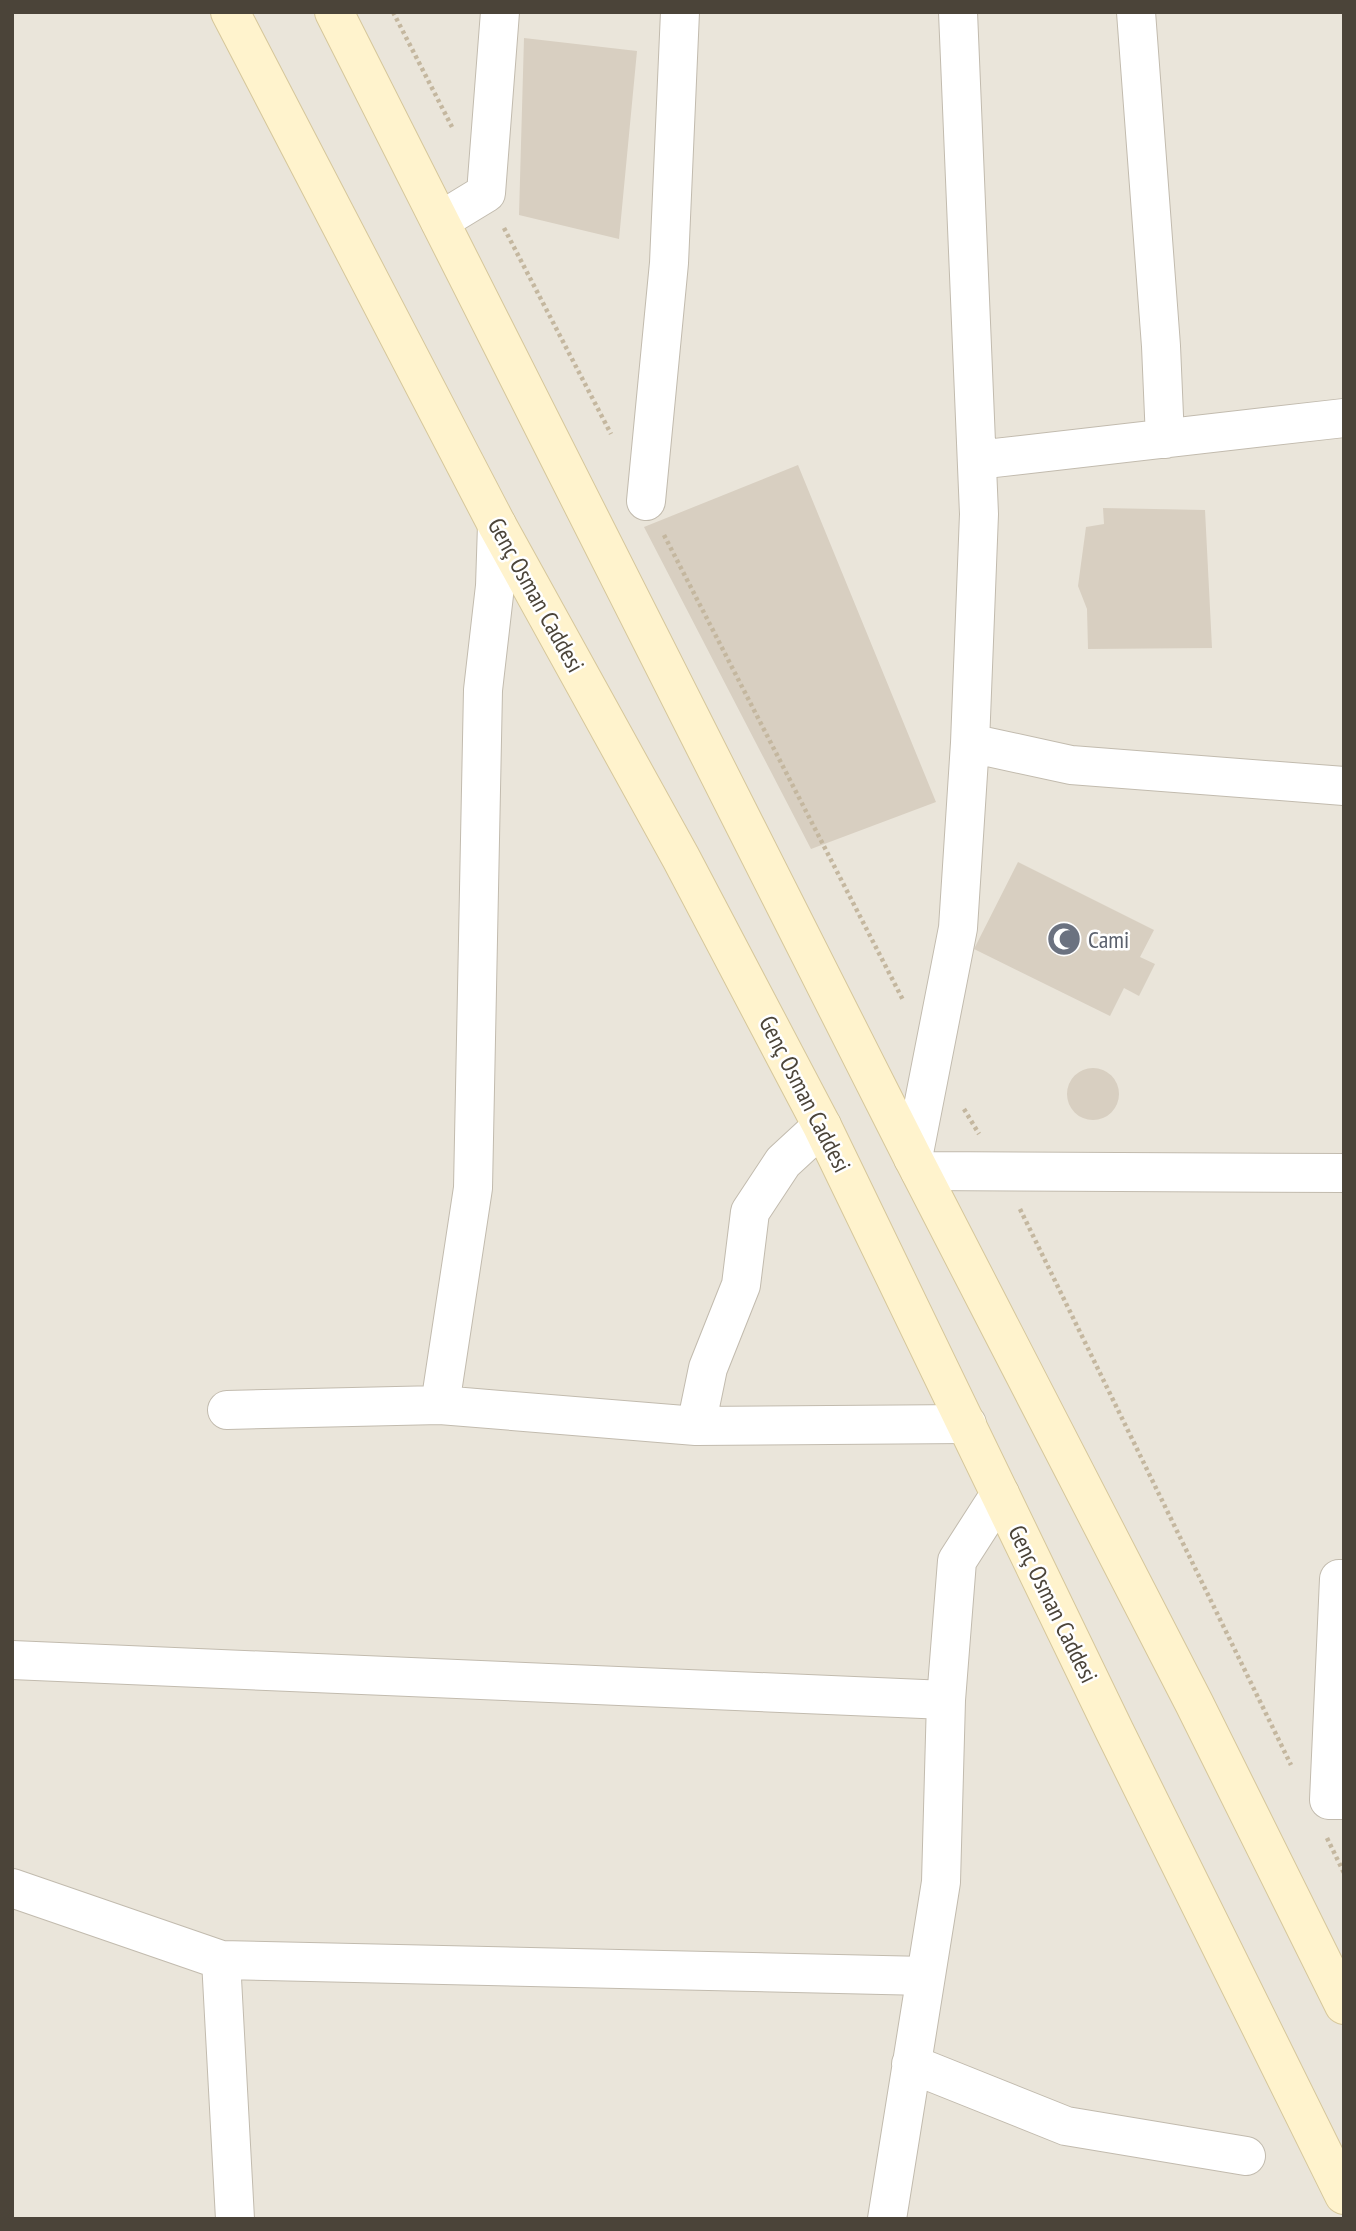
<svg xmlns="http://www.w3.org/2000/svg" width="1356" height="2231" viewBox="0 0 1356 2231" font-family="'PT Sans Narrow',sans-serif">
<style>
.residential{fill:#eae5da}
.building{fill:#d8cfc1}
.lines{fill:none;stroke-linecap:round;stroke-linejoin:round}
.minor-casing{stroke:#c2bbae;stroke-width:40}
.secondary-casing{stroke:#d6c79b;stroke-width:40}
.path{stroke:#c4b79f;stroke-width:4.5;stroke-dasharray:3.5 3.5;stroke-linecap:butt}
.minor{stroke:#fff;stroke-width:38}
.secondary{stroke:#fff3cd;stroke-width:38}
.labels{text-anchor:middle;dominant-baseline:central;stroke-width:5;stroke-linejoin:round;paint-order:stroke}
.street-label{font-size:24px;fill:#4b4439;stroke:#fff}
.worship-label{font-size:24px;fill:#5b616d;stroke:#fff;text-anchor:start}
</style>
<rect width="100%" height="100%" fill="#f6f3ec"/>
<path class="residential" d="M 12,12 L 1344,12 L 1344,2219 L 12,2219 Z"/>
<path class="building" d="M 524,38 L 637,51 L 619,239 L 519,215 Z
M 798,465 L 936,802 L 811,849 L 644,527 Z
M 1103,508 L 1205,510 L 1212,648 L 1088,649 L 1087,609 L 1078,586 L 1086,527 L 1104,524 Z
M 1018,862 L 1154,930 L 1140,957 L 1155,964 L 1139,996 L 1124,988 L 1110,1016 L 974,949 Z
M1067 1094a26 26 0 1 1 52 0a26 26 0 1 1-52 0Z"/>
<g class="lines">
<g class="minor-casing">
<path id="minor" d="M 1136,12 L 1161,346 L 1165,439
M 440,221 L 486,193 L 500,12
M 977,460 L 1344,418
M 646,501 L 669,263 L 680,12
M 970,743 L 1071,765 L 1344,786
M 913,1158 L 958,928 L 970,743 L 979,514 L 958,12
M 920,1171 L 1344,1173
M 440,1405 L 473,1188 L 483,690 L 495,586 L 497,525
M 227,1410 L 440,1405 L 696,1426 L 967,1424
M 696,1426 L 708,1368 L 741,1285 L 750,1212 L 783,1162 L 822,1126
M 1344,1579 L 1339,1579 L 1329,1800 L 1344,1800
M 12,1660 L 946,1700
M 12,1888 L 221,1960
M 911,2064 L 1066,2126 L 1246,2156
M 235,2219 L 221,1960 L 926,1976
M 887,2219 L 941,1882 L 946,1700 L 957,1561 L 1000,1494"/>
</g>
<g class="secondary-casing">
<path id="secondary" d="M 230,12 L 497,525 L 681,858 L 822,1126 L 1115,1732 L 1344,2195
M 334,12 L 913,1158 L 1194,1703 L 1344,2005"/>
</g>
<path class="path" d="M 393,12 L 452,127
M 504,228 L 611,434
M 664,535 L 903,1000
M 964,1109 L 979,1134
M 1020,1209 L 1291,1765
M 1327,1838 L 1344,1873"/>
<use href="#minor" class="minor"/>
<use href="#secondary" class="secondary"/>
</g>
<defs>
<g id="mosque-disc" transform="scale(1.75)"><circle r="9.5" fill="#6b7280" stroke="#fff"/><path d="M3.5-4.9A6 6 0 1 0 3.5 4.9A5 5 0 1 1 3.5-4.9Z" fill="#fff"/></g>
</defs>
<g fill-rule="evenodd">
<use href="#mosque-disc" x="1064" y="939"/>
</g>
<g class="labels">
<g class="street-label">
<text transform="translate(536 595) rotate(61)">Genç Osman Caddesi</text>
<text transform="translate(805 1094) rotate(63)">Genç Osman Caddesi</text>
<text transform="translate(1053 1604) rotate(64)">Genç Osman Caddesi</text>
</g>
<g class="worship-label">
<text x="1088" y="939">Cami</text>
</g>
</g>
<rect width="1356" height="2231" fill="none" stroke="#4b4439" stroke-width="28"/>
</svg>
